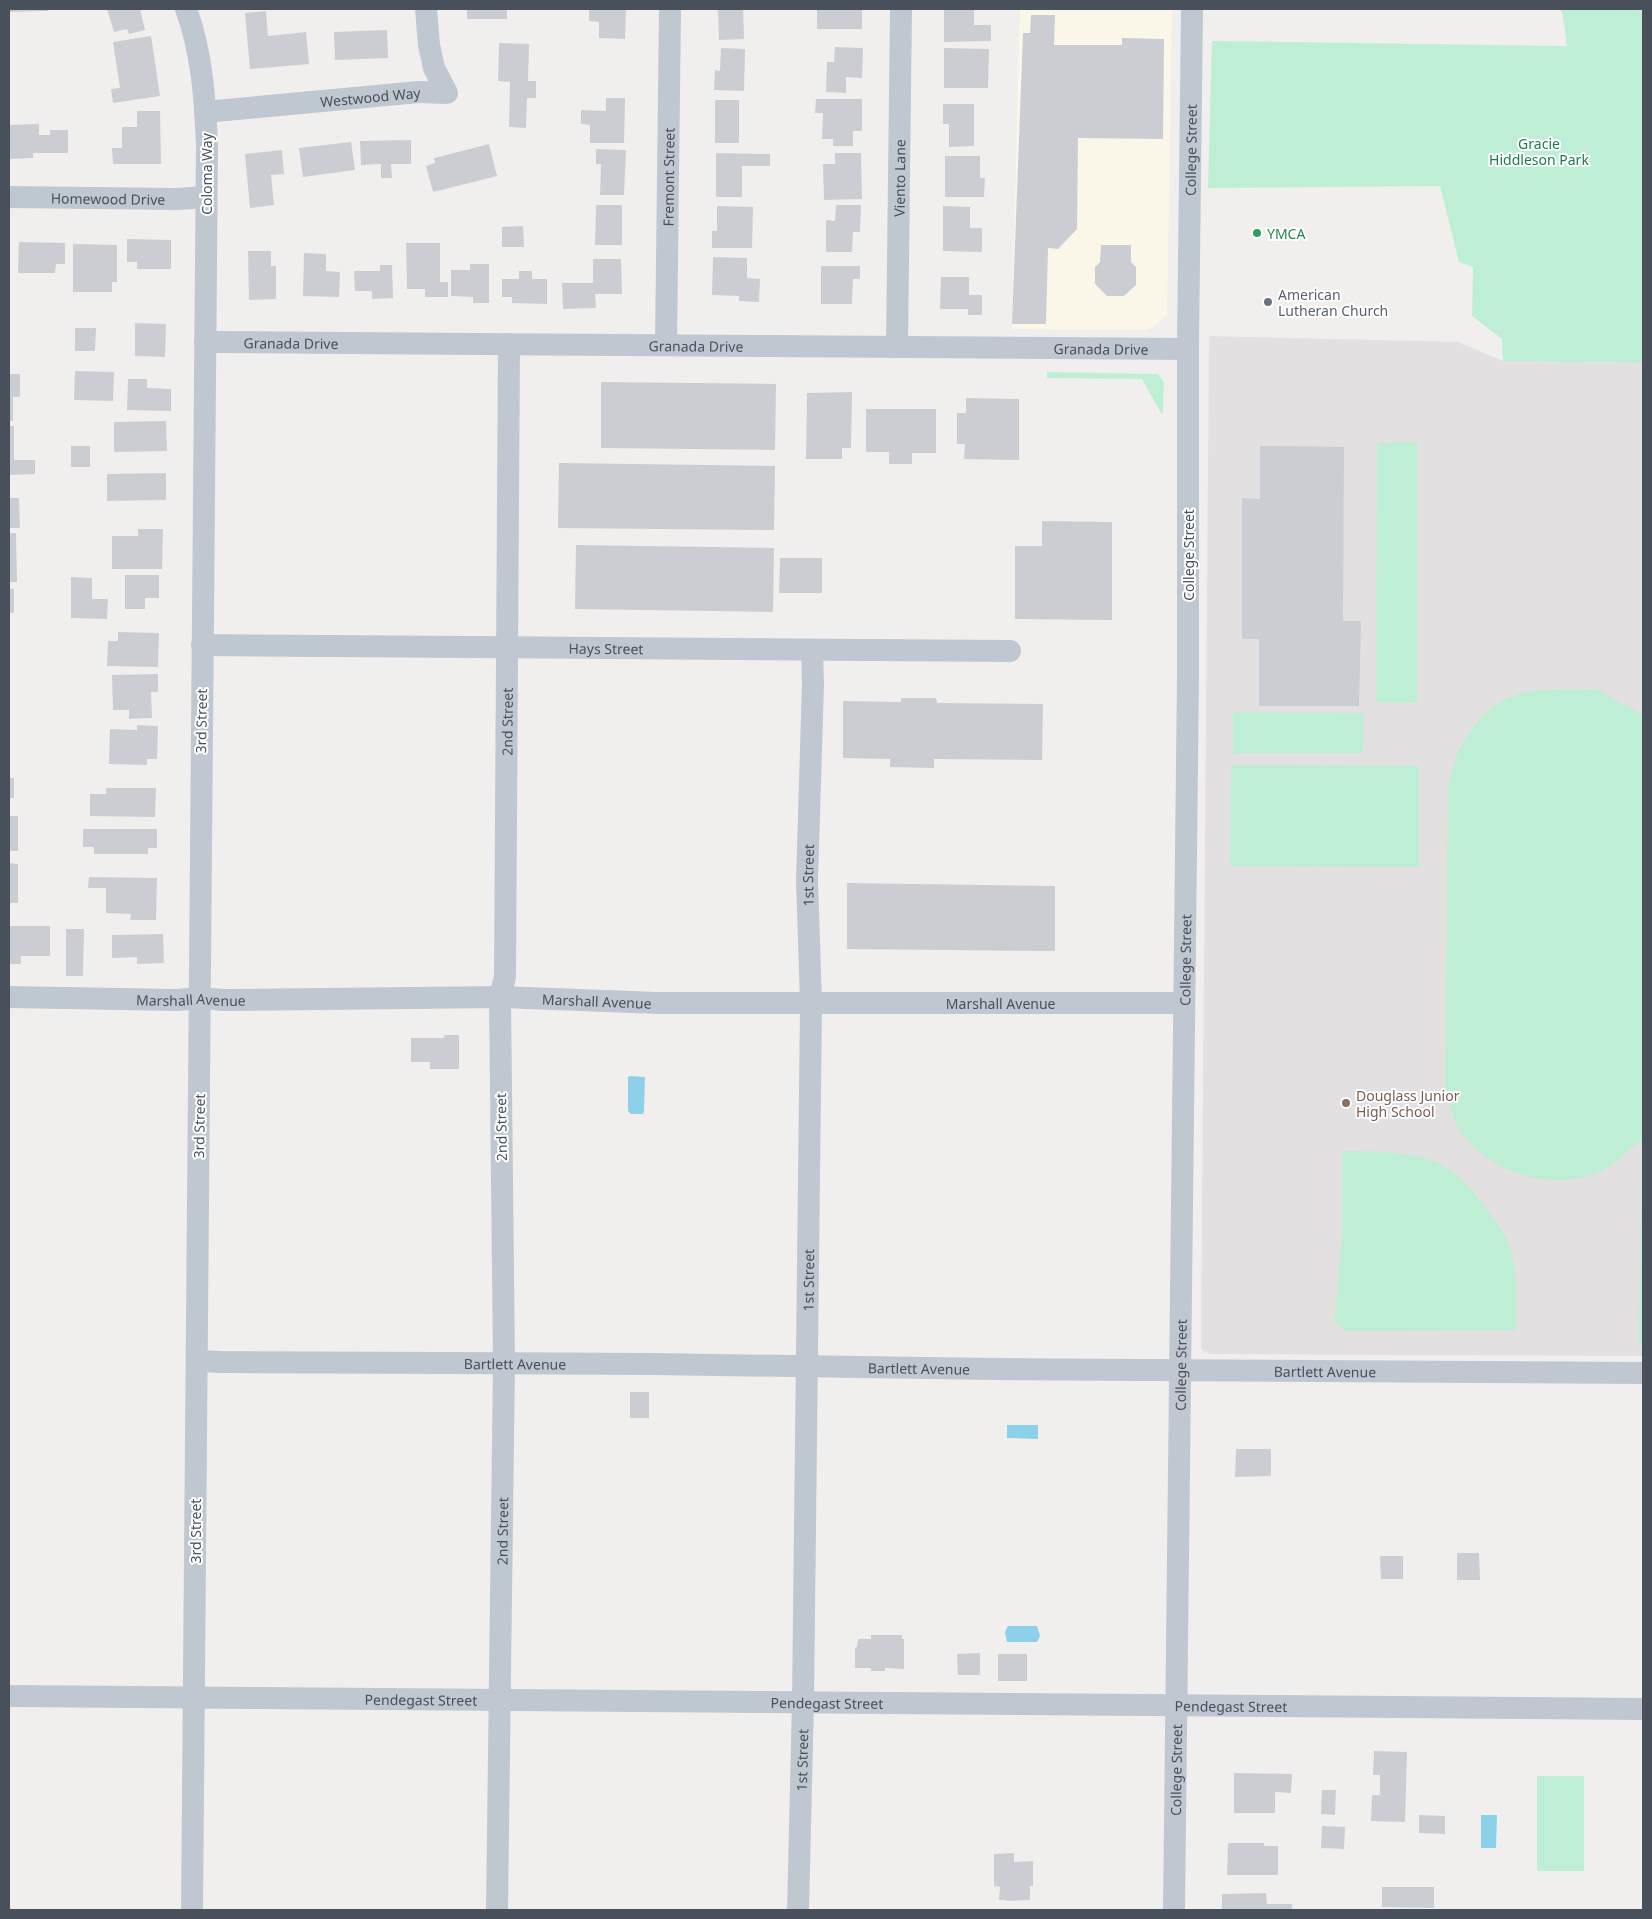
<svg xmlns="http://www.w3.org/2000/svg" width="1652" height="1919" viewBox="0 0 1652 1919" font-family="'Noto Sans',sans-serif">
<style>
.commercial{fill:#fbf7e8}
.education{fill:#e2e0e0}
.green{fill:#beeed4}
.water{fill:#8cd0ea}
.building{fill:#cbcdd3}
.lines{fill:none;stroke-linecap:round;stroke-linejoin:round}
.minor{stroke:#bfc8d0;stroke-width:22}
.leisure-dot{fill:#2e9e5b;stroke:#fff;stroke-width:2}
.worship-dot{fill:#6b7280;stroke:#fff;stroke-width:2}
.education-dot{fill:#8d6e63;stroke:#fff;stroke-width:2}
.labels{text-anchor:middle;dominant-baseline:central;stroke-width:4;stroke-linejoin:round;paint-order:stroke}
.street-label{font-size:14px;fill:#47505b;stroke:#fff}
.park-label{font-size:14px;fill:#197b51;stroke:#fff}
.leisure-label{font-size:14px;fill:#27864d;stroke:#fff;text-anchor:start}
.worship-label{font-size:14px;fill:#5b616d;stroke:#fff;text-anchor:start}
.education-label{font-size:14px;fill:#785e54;stroke:#fff;text-anchor:start}
</style>
<rect width="100%" height="100%" fill="#f1efee"/>
<path class="commercial" d="M 1020,9 L 1172,9 L 1167,315 L 1152,328 L 1145,330 L 1012,329 Z"/>
<path class="education" d="M 1209,336 L 1458,342 L 1503,361 L 1643,363 L 1643,1356 L 1211,1354 L 1203,1351 L 1201,1347 Z"/>
<path class="green" d="M 1560,9 L 1632,9 L 1643,11 L 1643,363 L 1503,361 L 1502,339 L 1472,316 L 1473,267 L 1459,262 L 1440,186 L 1208,188 L 1212,41 L 1567,46 L 1563,16 Z
M 1047,372 L 1158,374 L 1164,382 L 1163,413 L 1161,413 L 1142,379 L 1047,378 Z
M 1417,442 L 1417,703 L 1376,702 L 1377,443 Z
M 1597,689 L 1641,714 L 1643,718 L 1643,1344 L 1639,1344 L 1642,1140 C 1627,1149 1616,1165 1599,1172 C 1552,1191 1495,1175 1463,1135 C 1452,1121 1449,1101 1445,1085 L 1448,788 C 1455,742 1485,697 1534,691 C 1555,688 1576,690 1597,689 Z
M 1233,712 L 1364,713 L 1363,753 L 1233,753 Z
M 1231,765 L 1419,766 L 1419,867 L 1230,866 Z
M 1342,1151 C 1369,1151 1408,1151 1433,1161 C 1455,1170 1472,1189 1486,1208 C 1495,1219 1505,1233 1510,1247 C 1518,1273 1516,1303 1516,1330 L 1345,1331 L 1335,1320 L 1342,1236 Z
M 1537,1776 L 1584,1776 L 1584,1871 L 1537,1871 Z"/>
<path class="water" d="M 630,1076 L 645,1077 L 644,1112 L 643,1114 L 631,1114 L 628,1111 L 628,1077 Z
M 1007,1425 L 1038,1425 L 1038,1439 L 1007,1438 Z
M 1008,1626 L 1037,1626 L 1040,1636 L 1037,1642 L 1007,1642 L 1005,1632 Z
M 1481,1815 L 1497,1815 L 1496,1848 L 1481,1848 Z"/>
<path class="building" d="M 9,9 L 48,9 L 48,11 L 9,12 Z
M 107,9 L 140,9 L 145,30 L 129,34 L 127,29 L 114,32 Z
M 467,9 L 507,9 L 507,19 L 467,19 Z
M 589,9 L 626,9 L 625,39 L 599,38 L 599,22 L 589,21 Z
M 718,9 L 743,9 L 744,39 L 719,40 Z
M 817,9 L 862,9 L 862,29 L 817,29 Z
M 955,9 L 974,9 L 974,25 L 991,25 L 991,41 L 944,42 L 944,10 Z
M 266,11 L 268,36 L 306,32 L 309,64 L 250,69 L 245,13 Z
M 1031,15 L 1055,15 L 1054,45 L 1122,45 L 1122,38 L 1164,39 L 1163,139 L 1078,138 L 1077,229 L 1058,249 L 1048,248 L 1046,324 L 1012,324 L 1023,33 L 1030,33 Z
M 387,30 L 388,58 L 335,60 L 334,32 Z
M 151,36 L 160,96 L 113,103 L 111,89 L 120,88 L 113,42 Z
M 499,43 L 529,44 L 528,81 L 536,81 L 536,98 L 527,98 L 526,128 L 509,127 L 510,82 L 498,81 Z
M 835,47 L 863,48 L 862,78 L 846,77 L 846,93 L 826,92 L 827,62 L 834,62 Z
M 721,48 L 745,49 L 744,91 L 714,90 L 715,70 L 720,71 Z
M 944,48 L 989,49 L 988,88 L 944,88 Z
M 606,98 L 625,98 L 624,143 L 590,143 L 590,125 L 581,124 L 581,110 L 606,111 Z
M 816,99 L 862,99 L 862,131 L 853,131 L 853,146 L 833,146 L 833,139 L 822,139 L 823,113 L 815,113 Z
M 715,100 L 739,100 L 739,143 L 715,143 Z
M 943,104 L 974,104 L 974,146 L 949,147 L 949,124 L 943,124 Z
M 137,111 L 160,111 L 161,164 L 113,164 L 112,148 L 122,148 L 122,127 L 137,127 Z
M 39,124 L 39,135 L 50,135 L 50,130 L 68,130 L 68,153 L 33,153 L 33,158 L 9,159 L 9,125 Z
M 411,140 L 411,164 L 391,164 L 392,178 L 381,178 L 381,164 L 361,165 L 360,141 Z
M 351,142 L 355,170 L 303,177 L 299,148 Z
M 489,144 L 497,176 L 433,192 L 426,166 L 435,163 L 434,158 Z
M 596,149 L 626,150 L 624,195 L 600,195 L 601,164 L 596,164 Z
M 282,150 L 284,174 L 271,175 L 274,205 L 250,208 L 245,154 Z
M 716,153 L 770,154 L 770,166 L 742,166 L 742,197 L 716,197 Z
M 835,153 L 861,153 L 862,199 L 824,200 L 823,164 L 835,164 Z
M 945,156 L 980,156 L 980,178 L 985,178 L 984,197 L 945,197 Z
M 596,205 L 622,205 L 622,245 L 595,245 Z
M 836,205 L 861,205 L 860,232 L 853,232 L 852,252 L 826,252 L 826,220 L 835,221 Z
M 717,206 L 753,207 L 752,248 L 712,248 L 712,231 L 717,231 Z
M 943,206 L 970,207 L 970,228 L 982,228 L 982,252 L 943,251 Z
M 523,226 L 524,247 L 502,247 L 502,227 Z
M 127,239 L 171,240 L 171,269 L 137,269 L 137,262 L 127,262 Z
M 19,242 L 65,243 L 65,264 L 56,264 L 55,273 L 18,273 Z
M 406,243 L 440,243 L 440,282 L 448,282 L 448,297 L 425,297 L 425,289 L 407,289 Z
M 73,244 L 117,245 L 117,282 L 112,282 L 112,292 L 73,292 Z
M 1101,245 L 1131,245 L 1131,262 L 1136,267 L 1136,285 L 1124,296 L 1107,296 L 1095,284 L 1095,267 L 1100,262 Z
M 248,251 L 271,251 L 271,266 L 276,266 L 276,299 L 249,300 Z
M 304,253 L 326,254 L 326,271 L 340,272 L 339,297 L 303,296 Z
M 713,257 L 747,258 L 747,278 L 760,279 L 759,302 L 739,301 L 739,296 L 712,295 Z
M 593,259 L 621,259 L 622,294 L 595,294 L 596,308 L 563,309 L 562,283 L 593,283 Z
M 470,264 L 489,264 L 489,303 L 473,303 L 473,297 L 451,296 L 451,270 L 470,270 Z
M 380,265 L 392,265 L 393,298 L 372,299 L 372,291 L 355,291 L 354,271 L 380,271 Z
M 821,266 L 860,266 L 860,279 L 853,279 L 852,304 L 821,304 Z
M 519,271 L 532,271 L 532,279 L 547,279 L 547,304 L 512,303 L 512,297 L 502,297 L 502,279 L 519,279 Z
M 941,277 L 969,277 L 969,295 L 982,295 L 982,315 L 968,315 L 968,309 L 940,309 Z
M 135,323 L 166,324 L 165,357 L 135,356 Z
M 75,328 L 96,328 L 95,351 L 75,351 Z
M 75,371 L 114,372 L 113,401 L 74,400 Z
M 9,374 L 20,374 L 20,397 L 13,397 L 13,421 L 9,421 Z
M 128,379 L 147,379 L 147,388 L 171,389 L 171,411 L 127,410 Z
M 601,382 L 776,384 L 775,450 L 601,448 Z
M 852,392 L 851,448 L 842,448 L 842,459 L 806,459 L 807,393 Z
M 966,398 L 1019,399 L 1019,460 L 964,459 L 965,444 L 957,444 L 957,413 L 966,413 Z
M 866,409 L 936,409 L 936,453 L 912,453 L 912,464 L 889,464 L 889,452 L 866,452 Z
M 166,421 L 167,451 L 114,452 L 114,422 Z
M 9,426 L 14,426 L 14,460 L 35,460 L 35,474 L 9,475 Z
M 71,446 L 90,446 L 90,467 L 71,467 Z
M 1260,446 L 1344,447 L 1343,621 L 1361,621 L 1359,706 L 1259,706 L 1259,639 L 1242,639 L 1242,498 L 1260,499 Z
M 559,463 L 775,466 L 774,530 L 558,528 Z
M 166,473 L 166,500 L 107,501 L 107,474 Z
M 9,498 L 19,498 L 20,528 L 9,528 Z
M 1042,521 L 1112,522 L 1112,620 L 1015,619 L 1015,546 L 1042,546 Z
M 138,529 L 163,529 L 162,569 L 112,569 L 112,536 L 138,536 Z
M 9,533 L 16,533 L 17,582 L 9,582 Z
M 576,545 L 774,548 L 773,612 L 575,609 Z
M 780,558 L 822,558 L 822,593 L 779,593 Z
M 125,575 L 159,575 L 159,598 L 145,598 L 145,609 L 125,609 Z
M 71,577 L 92,578 L 92,599 L 108,599 L 107,619 L 71,618 Z
M 9,589 L 14,589 L 14,613 L 9,613 Z
M 118,632 L 159,633 L 158,667 L 107,666 L 108,641 L 118,641 Z
M 158,674 L 158,692 L 151,692 L 152,718 L 129,719 L 129,710 L 113,710 L 112,675 Z
M 901,698 L 936,698 L 937,703 L 1043,704 L 1042,760 L 934,759 L 934,768 L 890,767 L 890,759 L 843,758 L 843,701 L 901,702 Z
M 137,725 L 158,726 L 157,759 L 147,759 L 147,765 L 109,764 L 110,729 L 137,730 Z
M 9,778 L 14,778 L 14,798 L 9,798 Z
M 106,788 L 156,788 L 155,817 L 90,816 L 90,794 L 106,794 Z
M 9,816 L 18,816 L 18,851 L 9,851 Z
M 83,829 L 157,829 L 157,848 L 148,848 L 148,854 L 94,854 L 94,847 L 83,847 Z
M 9,863 L 18,864 L 18,903 L 9,903 Z
M 89,877 L 157,878 L 156,920 L 130,920 L 131,914 L 106,913 L 106,888 L 88,888 Z
M 847,883 L 1055,886 L 1055,951 L 847,949 Z
M 9,926 L 50,926 L 50,956 L 21,956 L 21,964 L 9,964 Z
M 66,929 L 84,929 L 83,976 L 66,976 Z
M 163,934 L 164,963 L 137,964 L 137,957 L 112,958 L 112,935 Z
M 444,1035 L 459,1035 L 459,1069 L 430,1069 L 430,1062 L 411,1062 L 411,1038 L 444,1038 Z
M 630,1392 L 649,1392 L 649,1418 L 630,1418 Z
M 1236,1449 L 1271,1449 L 1271,1476 L 1235,1477 Z
M 1457,1553 L 1479,1553 L 1480,1580 L 1457,1580 Z
M 1380,1556 L 1403,1556 L 1403,1579 L 1381,1579 Z
M 871,1635 L 902,1635 L 902,1639 L 904,1639 L 904,1669 L 885,1668 L 885,1671 L 871,1671 L 871,1668 L 855,1668 L 855,1648 L 857,1647 L 858,1639 L 871,1639 Z
M 980,1653 L 980,1675 L 958,1675 L 957,1654 Z
M 998,1654 L 1027,1654 L 1027,1681 L 998,1681 Z
M 1374,1751 L 1407,1752 L 1405,1822 L 1371,1821 L 1372,1795 L 1380,1795 L 1380,1775 L 1373,1775 Z
M 1234,1773 L 1292,1774 L 1291,1793 L 1275,1792 L 1275,1813 L 1234,1813 Z
M 1322,1790 L 1336,1790 L 1335,1815 L 1321,1814 Z
M 1419,1815 L 1445,1816 L 1445,1834 L 1419,1833 Z
M 1322,1826 L 1345,1827 L 1344,1849 L 1321,1848 Z
M 1228,1843 L 1264,1843 L 1264,1846 L 1278,1846 L 1278,1875 L 1227,1875 Z
M 1014,1853 L 1014,1862 L 1033,1861 L 1033,1886 L 1030,1886 L 1030,1900 L 1006,1901 L 1007,1900 L 999,1900 L 1000,1887 L 994,1886 L 994,1854 Z
M 1382,1887 L 1434,1887 L 1434,1908 L 1382,1907 Z
M 1266,1893 L 1267,1904 L 1292,1904 L 1292,1910 L 1222,1910 L 1222,1894 Z"/>
<g class="lines">
<g class="minor">
<path d="M 186,9 C 202,52 205,99 207,145 L 192,1910"/>
<path id="s1" d="M 205,112 L 419,92 L 447,93 L 434,68 L 429,45 L 426,9"/>
<path id="s2" d="M 9,197 L 177,199 L 206,197"/>
<path id="s3" d="M 205,342 L 1188,349"/>
<path id="s4" d="M 666,345 L 670,9"/>
<path id="s5" d="M 897,347 L 901,9"/>
<path id="s6" d="M 202,645 L 1010,651"/>
<path id="s7" d="M 9,997 L 177,1000 L 200,998 L 224,1000 L 500,997 L 657,1003 L 1184,1003"/>
<path id="s8" d="M 197,1361 L 222,1362 L 652,1364 L 994,1369 L 1643,1373"/>
<path id="s9" d="M 9,1696 L 1643,1709"/>
<path id="s10" d="M 497,1910 L 504,1363 L 500,997 L 505,977 L 509,344"/>
<path id="s11" d="M 798,1910 L 803,1702 L 811,1003 L 807,880 L 813,684 L 812,650"/>
<path id="s12" d="M 1174,1910 L 1188,676 L 1188,345 L 1192,9"/>
</g>
</g>
<circle class="leisure-dot" cx="1257" cy="233" r="5"/>
<circle class="worship-dot" cx="1268" cy="302" r="5"/>
<circle class="education-dot" cx="1346" cy="1103" r="5"/>
<g class="labels">
<g class="street-label">
<text stroke="none"><textPath href="#s1" startOffset="166">Westwood Way</textPath></text>
<text stroke="none"><textPath href="#s12" startOffset="1760">College Street</textPath></text>
<text transform="translate(206 174) rotate(-90)">Coloma Way</text>
<text stroke="none"><textPath href="#s4" startOffset="168">Fremont Street</textPath></text>
<text stroke="none"><textPath href="#s5" startOffset="169">Viento Lane</textPath></text>
<text stroke="none"><textPath href="#s2" startOffset="99">Homewood Drive</textPath></text>
<text stroke="none"><textPath href="#s3" startOffset="86">Granada Drive</textPath></text>
<text stroke="none"><textPath href="#s3" startOffset="491">Granada Drive</textPath></text>
<text stroke="none"><textPath href="#s3" startOffset="896">Granada Drive</textPath></text>
<text transform="translate(1188 555) rotate(-90)">College Street</text>
<text stroke="none"><textPath href="#s6" startOffset="404">Hays Street</textPath></text>
<text transform="translate(201 721) rotate(-89)">3rd Street</text>
<text stroke="none"><textPath href="#s10" startOffset="1189">2nd Street</textPath></text>
<text stroke="none"><textPath href="#s11" startOffset="1035">1st Street</textPath></text>
<text stroke="none"><textPath href="#s12" startOffset="950">College Street</textPath></text>
<text stroke="none"><textPath href="#s7" startOffset="182">Marshall Avenue</textPath></text>
<text stroke="none"><textPath href="#s7" startOffset="588">Marshall Avenue</textPath></text>
<text stroke="none"><textPath href="#s7" startOffset="992">Marshall Avenue</textPath></text>
<text transform="translate(199 1126) rotate(-89)">3rd Street</text>
<text transform="translate(501 1127) rotate(-91)">2nd Street</text>
<text stroke="none"><textPath href="#s11" startOffset="630">1st Street</textPath></text>
<text stroke="none"><textPath href="#s8" startOffset="318">Bartlett Avenue</textPath></text>
<text stroke="none"><textPath href="#s12" startOffset="545">College Street</textPath></text>
<text stroke="none"><textPath href="#s8" startOffset="722">Bartlett Avenue</textPath></text>
<text stroke="none"><textPath href="#s8" startOffset="1128">Bartlett Avenue</textPath></text>
<text transform="translate(195 1531) rotate(-90)">3rd Street</text>
<text stroke="none"><textPath href="#s10" startOffset="379">2nd Street</textPath></text>
<text stroke="none"><textPath href="#s9" startOffset="412">Pendegast Street</textPath></text>
<text stroke="none"><textPath href="#s9" startOffset="818">Pendegast Street</textPath></text>
<text stroke="none"><textPath href="#s9" startOffset="1222">Pendegast Street</textPath></text>
<text stroke="none"><textPath href="#s11" startOffset="150">1st Street</textPath></text>
<text stroke="none"><textPath href="#s12" startOffset="140">College Street</textPath></text>
</g>
<g class="park-label">
<text x="1539" y="143">Gracie<tspan x="1539" dy="16">Hiddleson Park</tspan></text>
</g>
<g class="leisure-label">
<text x="1267" y="233">YMCA</text>
</g>
<g class="worship-label">
<text x="1278" y="294">American<tspan x="1278" dy="16">Lutheran Church</tspan></text>
</g>
<g class="education-label">
<text x="1356" y="1095">Douglass Junior<tspan x="1356" dy="16">High School</tspan></text>
</g>
</g>
<rect width="1652" height="1919" fill="none" stroke="#47505b" stroke-width="20"/>
</svg>
